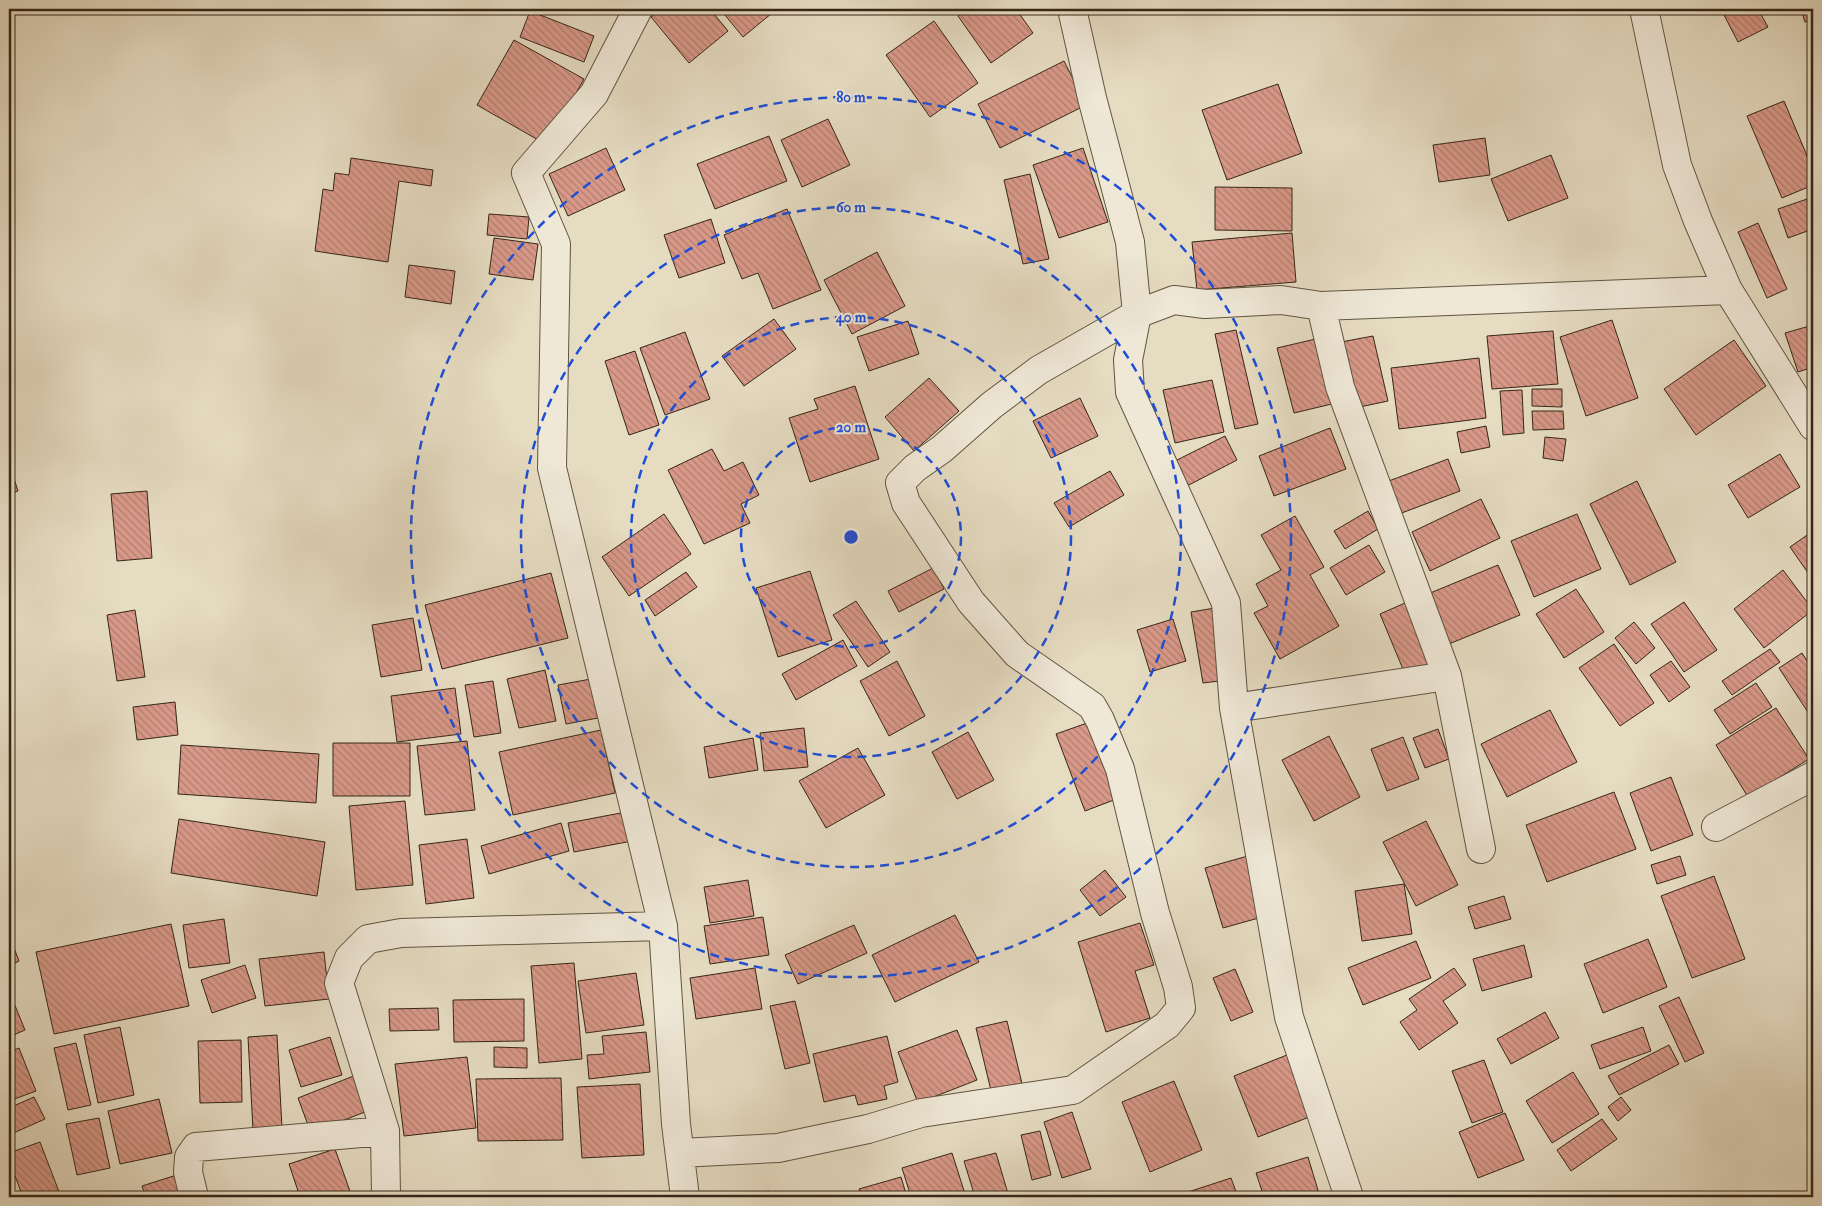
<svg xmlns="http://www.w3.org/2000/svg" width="1822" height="1206" viewBox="0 0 1822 1206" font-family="'IM FELL Double Pica',serif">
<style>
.building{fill:url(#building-back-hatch);stroke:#352617}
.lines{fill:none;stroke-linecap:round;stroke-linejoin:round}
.minor-casing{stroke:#615442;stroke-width:30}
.minor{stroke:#efe8d7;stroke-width:28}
.ring{fill:none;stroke:#1d4ed8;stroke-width:2.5;stroke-dasharray:9 6}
.centre{fill:#1d4ed8;stroke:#efe8d7;stroke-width:2.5}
.ring-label{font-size:15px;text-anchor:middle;font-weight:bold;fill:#1d4ed8;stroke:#efe8d7;stroke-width:4;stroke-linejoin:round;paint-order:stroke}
</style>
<defs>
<pattern id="building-back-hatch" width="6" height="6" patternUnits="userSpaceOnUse" patternTransform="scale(1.25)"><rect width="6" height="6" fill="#d99989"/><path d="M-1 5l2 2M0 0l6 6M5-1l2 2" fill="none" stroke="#b17d6f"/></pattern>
</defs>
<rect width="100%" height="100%" fill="#e6dcc2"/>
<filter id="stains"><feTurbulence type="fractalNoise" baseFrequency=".004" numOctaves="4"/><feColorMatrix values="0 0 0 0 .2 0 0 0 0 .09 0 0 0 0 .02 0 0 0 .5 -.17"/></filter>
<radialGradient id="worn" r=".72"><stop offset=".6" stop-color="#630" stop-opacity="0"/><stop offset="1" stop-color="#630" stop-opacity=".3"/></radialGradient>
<path class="building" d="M 661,9 L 710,9 L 728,31 L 689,63 L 651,17 Z
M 720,9 L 777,9 L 743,37 Z
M 969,9 L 1016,9 L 1033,33 L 991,63 L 958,16 Z
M 1732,9 L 1758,9 L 1768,27 L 1738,42 L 1723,13 Z
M 1801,9 L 1813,9 L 1813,20 L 1805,22 Z
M 530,11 L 594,36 L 584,62 L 520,37 Z
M 934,21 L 978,83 L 930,117 L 886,55 Z
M 514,40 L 584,79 L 547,145 L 477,105 Z
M 1064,61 L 1086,105 L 1000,148 L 978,104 Z
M 1278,84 L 1302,153 L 1227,180 L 1202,110 Z
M 1784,101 L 1813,170 L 1813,185 L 1782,198 L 1747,116 Z
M 828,119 L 850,165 L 802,187 L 781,140 Z
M 769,136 L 787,181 L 715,209 L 697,164 Z
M 1485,138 L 1490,175 L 1439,182 L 1433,145 Z
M 606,148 L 625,190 L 568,216 L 549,174 Z
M 1083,148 L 1108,222 L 1059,238 L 1033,165 Z
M 1551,155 L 1568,198 L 1508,221 L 1491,179 Z
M 351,158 L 433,170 L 431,186 L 399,181 L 388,262 L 315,251 L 323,189 L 333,191 L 335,173 L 349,175 Z
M 1030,174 L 1049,259 L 1023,264 L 1004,180 Z
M 1215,187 L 1292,188 L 1292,231 L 1215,230 Z
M 1813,197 L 1813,229 L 1788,238 L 1778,209 Z
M 787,209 L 821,290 L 773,309 L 758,273 L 742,279 L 724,235 Z
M 489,214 L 529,217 L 527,239 L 487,235 Z
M 711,219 L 725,263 L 679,278 L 664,235 Z
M 1758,223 L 1787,289 L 1767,298 L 1738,232 Z
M 1292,233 L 1296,282 L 1197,290 L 1192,242 Z
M 494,238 L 538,244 L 533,280 L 489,274 Z
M 877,252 L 905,306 L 852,334 L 824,280 Z
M 409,265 L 455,271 L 451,304 L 405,297 Z
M 774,319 L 796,349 L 744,386 L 722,356 Z
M 1612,320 L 1638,398 L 1586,416 L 1560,337 Z
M 908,321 L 919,354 L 869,371 L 857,337 Z
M 1813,325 L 1813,367 L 1798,372 L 1785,333 Z
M 1236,330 L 1258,424 L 1235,429 L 1215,334 Z
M 1553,331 L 1558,384 L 1492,389 L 1487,336 Z
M 685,332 L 710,399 L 665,415 L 640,348 Z
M 1373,336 L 1388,401 L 1355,408 L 1341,342 Z
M 1320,338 L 1336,403 L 1294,413 L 1277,348 Z
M 1734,340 L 1766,386 L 1696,435 L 1664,389 Z
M 635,351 L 659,425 L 629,435 L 605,361 Z
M 1479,358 L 1486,418 L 1399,429 L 1391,368 Z
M 929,378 L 959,411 L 914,451 L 885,417 Z
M 1212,380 L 1224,432 L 1175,443 L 1163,390 Z
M 855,386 L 879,459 L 810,482 L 789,418 L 818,409 L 814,399 Z
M 1532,389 L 1562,389 L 1562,407 L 1532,406 Z
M 1522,390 L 1524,433 L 1503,435 L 1500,391 Z
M 1080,398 L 1098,436 L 1051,458 L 1033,421 Z
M 1532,411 L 1563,411 L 1564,429 L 1533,430 Z
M 1486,426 L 1490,447 L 1461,453 L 1457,432 Z
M 1330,428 L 1346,469 L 1274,496 L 1259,456 Z
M 1225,436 L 1237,460 L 1187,486 L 1175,461 Z
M 1545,437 L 1566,439 L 1563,461 L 1543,458 Z
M 712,449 L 724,471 L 743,462 L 759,495 L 741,504 L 750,523 L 704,544 L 668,470 Z
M 1780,454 L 1800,487 L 1748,518 L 1728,485 Z
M 1448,459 L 1460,491 L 1399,514 L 1386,482 Z
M 9,463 L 18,491 L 9,494 Z
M 1110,471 L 1124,495 L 1069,527 L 1054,503 Z
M 1637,481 L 1676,562 L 1630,585 L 1590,504 Z
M 147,491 L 152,558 L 117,561 L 111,494 Z
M 1481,499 L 1500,538 L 1430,571 L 1412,532 Z
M 1368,511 L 1378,529 L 1345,549 L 1334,531 Z
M 664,514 L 691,554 L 629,596 L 602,557 Z
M 1577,514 L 1601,569 L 1534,597 L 1511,541 Z
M 1295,516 L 1324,567 L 1310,575 L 1339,626 L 1280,659 L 1254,613 L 1268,606 L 1256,584 L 1281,570 L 1261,535 Z
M 1813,531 L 1813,580 L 1790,547 Z
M 1369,545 L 1385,572 L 1346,595 L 1330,568 Z
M 1498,565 L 1520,615 L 1444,646 L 1423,596 Z
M 933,568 L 944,589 L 899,612 L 888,591 Z
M 1783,570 L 1813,610 L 1764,648 L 1734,609 Z
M 810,571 L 832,640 L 778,657 L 756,588 Z
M 686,572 L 697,587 L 655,616 L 645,600 Z
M 551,573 L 568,638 L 442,669 L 425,605 Z
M 1576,589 L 1604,632 L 1564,658 L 1536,614 Z
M 856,601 L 890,652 L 868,667 L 833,615 Z
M 1684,602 L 1717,650 L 1684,672 L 1651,624 Z
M 1405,603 L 1429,664 L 1405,674 L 1380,614 Z
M 1215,608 L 1227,680 L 1203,683 L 1191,612 Z
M 135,610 L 145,677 L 117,681 L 107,615 Z
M 413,618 L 422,670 L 381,677 L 372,625 Z
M 1173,619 L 1186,661 L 1150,672 L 1137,630 Z
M 1634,622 L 1655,648 L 1636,664 L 1615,638 Z
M 843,640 L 857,666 L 796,700 L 782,674 Z
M 1614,644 L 1654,703 L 1620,726 L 1579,668 Z
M 1770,649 L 1780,662 L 1732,695 L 1722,681 Z
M 1802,653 L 1813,670 L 1813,720 L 1779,668 Z
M 897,661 L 925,716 L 889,736 L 860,681 Z
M 1671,661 L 1690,687 L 1669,702 L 1650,675 Z
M 545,670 L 556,721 L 519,728 L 507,679 Z
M 591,679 L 598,718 L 566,724 L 558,685 Z
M 493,681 L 501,733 L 474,737 L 465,685 Z
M 1756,683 L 1772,707 L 1730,734 L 1714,710 Z
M 455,688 L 461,734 L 397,742 L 391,696 Z
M 175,702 L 178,735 L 137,740 L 133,707 Z
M 1776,708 L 1809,759 L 1748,797 L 1716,745 Z
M 1550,710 L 1577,762 L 1507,797 L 1481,744 Z
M 1090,722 L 1119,798 L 1085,811 L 1056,734 Z
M 804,728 L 808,767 L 764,771 L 760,733 Z
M 1438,729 L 1449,759 L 1425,768 L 1413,738 Z
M 601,730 L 615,793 L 513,815 L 499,752 Z
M 968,732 L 994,780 L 957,799 L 932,752 Z
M 1329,736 L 1360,797 L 1314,821 L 1282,760 Z
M 1403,737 L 1419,779 L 1387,791 L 1371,749 Z
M 753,738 L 758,770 L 709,778 L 704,747 Z
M 467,741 L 475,810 L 425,815 L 417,746 Z
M 333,743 L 410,743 L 410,796 L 333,796 Z
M 181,745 L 319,754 L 316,803 L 178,794 Z
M 858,748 L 885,795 L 826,828 L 799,781 Z
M 1671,777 L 1693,835 L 1651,851 L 1630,793 Z
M 1614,792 L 1636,849 L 1547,882 L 1526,825 Z
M 405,801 L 413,885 L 356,890 L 349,806 Z
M 626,812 L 632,841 L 574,852 L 568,823 Z
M 179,819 L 325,842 L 317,896 L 171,873 Z
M 1426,821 L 1458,885 L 1416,906 L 1383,842 Z
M 561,823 L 569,851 L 489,874 L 481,846 Z
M 467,839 L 474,898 L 426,904 L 419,845 Z
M 1255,854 L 1273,914 L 1223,928 L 1205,868 Z
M 1680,856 L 1686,875 L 1657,884 L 1651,865 Z
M 1105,870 L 1126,897 L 1100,916 L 1080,890 Z
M 1714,876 L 1745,959 L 1692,978 L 1661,896 Z
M 748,880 L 754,916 L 710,923 L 704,887 Z
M 1404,884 L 1412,934 L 1362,941 L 1355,891 Z
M 1504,896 L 1511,919 L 1475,929 L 1468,907 Z
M 955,915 L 979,962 L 895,1002 L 872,955 Z
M 763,917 L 769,955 L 710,964 L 704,926 Z
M 224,919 L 230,963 L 189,968 L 183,925 Z
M 1140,923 L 1154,965 L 1135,971 L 1150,1018 L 1106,1032 L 1078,942 Z
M 171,924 L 189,1006 L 54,1034 L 36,952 Z
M 854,925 L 867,953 L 798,984 L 785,955 Z
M 9,935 L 19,961 L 9,966 Z
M 1648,939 L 1667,987 L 1603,1013 L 1584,964 Z
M 1416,941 L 1431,978 L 1363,1005 L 1348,968 Z
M 1524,945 L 1532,977 L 1482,991 L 1473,959 Z
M 324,952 L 329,999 L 265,1006 L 259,959 Z
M 574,963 L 582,1059 L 539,1063 L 531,966 Z
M 245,965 L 256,998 L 212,1013 L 201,980 Z
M 755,968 L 762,1009 L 696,1019 L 690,978 Z
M 1454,968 L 1466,985 L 1443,1001 L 1458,1023 L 1419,1050 L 1400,1022 L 1417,1010 L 1409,999 Z
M 1235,969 L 1253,1012 L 1231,1021 L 1213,978 Z
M 636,973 L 644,1025 L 586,1033 L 578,981 Z
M 9,991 L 25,1030 L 9,1037 Z
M 1679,997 L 1704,1053 L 1685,1062 L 1659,1006 Z
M 524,999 L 524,1041 L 454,1042 L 453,1000 Z
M 795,1001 L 810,1063 L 785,1069 L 770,1006 Z
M 438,1008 L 439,1030 L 390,1031 L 389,1009 Z
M 1545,1012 L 1559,1038 L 1511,1064 L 1497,1039 Z
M 1007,1021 L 1024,1092 L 993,1099 L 976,1028 Z
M 120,1027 L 134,1095 L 98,1103 L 84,1035 Z
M 1643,1027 L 1651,1051 L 1600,1069 L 1591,1045 Z
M 957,1030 L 977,1080 L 918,1103 L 898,1052 Z
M 646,1032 L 650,1072 L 589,1079 L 587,1055 L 604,1054 L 602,1036 Z
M 277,1035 L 282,1128 L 253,1130 L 248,1037 Z
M 887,1036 L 898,1082 L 884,1086 L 887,1099 L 858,1105 L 855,1095 L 824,1102 L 813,1054 Z
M 330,1037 L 342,1075 L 301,1087 L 289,1050 Z
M 241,1040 L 242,1102 L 200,1103 L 198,1041 Z
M 76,1043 L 91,1105 L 68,1110 L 54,1048 Z
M 1669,1045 L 1679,1064 L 1619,1095 L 1608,1076 Z
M 494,1047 L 527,1048 L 527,1068 L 494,1067 Z
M 19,1048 L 36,1091 L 9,1101 L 9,1052 Z
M 1292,1053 L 1317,1114 L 1258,1137 L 1234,1076 Z
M 467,1057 L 476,1128 L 404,1136 L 395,1064 Z
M 1484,1060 L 1503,1112 L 1472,1123 L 1452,1071 Z
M 1573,1072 L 1599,1114 L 1552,1143 L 1526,1101 Z
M 356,1075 L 370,1110 L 311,1133 L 298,1098 Z
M 561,1078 L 563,1140 L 478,1141 L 476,1079 Z
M 1174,1081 L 1202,1150 L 1150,1172 L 1122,1102 Z
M 640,1084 L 644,1155 L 582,1158 L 577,1087 Z
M 34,1097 L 45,1119 L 9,1135 L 9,1108 Z
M 1621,1097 L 1631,1110 L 1618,1121 L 1608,1107 Z
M 159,1099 L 172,1153 L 120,1164 L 108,1111 Z
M 1072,1112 L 1091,1169 L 1062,1178 L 1044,1122 Z
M 1505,1113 L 1524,1160 L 1478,1178 L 1459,1132 Z
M 99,1118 L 110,1168 L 77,1175 L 66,1124 Z
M 1602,1119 L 1617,1139 L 1571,1171 L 1557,1150 Z
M 1040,1131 L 1051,1175 L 1032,1180 L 1021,1135 Z
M 40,1142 L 61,1197 L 23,1197 L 9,1160 L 9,1153 Z
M 335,1149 L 352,1197 L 300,1197 L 289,1164 Z
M 952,1153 L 966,1197 L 911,1197 L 902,1168 Z
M 996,1153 L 1009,1197 L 975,1197 L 964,1161 Z
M 1308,1157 L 1320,1197 L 1264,1197 L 1256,1173 Z
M 183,1173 L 192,1197 L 146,1197 L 142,1186 Z
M 901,1177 L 907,1197 L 862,1197 L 859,1189 Z
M 1231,1178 L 1238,1197 L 1190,1197 L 1188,1192 Z
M 769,1191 L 770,1197 L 736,1197 Z"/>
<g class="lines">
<g class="minor-casing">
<path id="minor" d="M 638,9 L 594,94 L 526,173 L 556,244 L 552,468 L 663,926 L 676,1124 L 685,1197
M 1072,9 L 1092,98 L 1130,242 L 1137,314 L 1128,360 L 1130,392 L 1226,603 L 1234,708 L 1289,1017 L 1349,1197
M 1644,9 L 1677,165 L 1698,221 L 1728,290 L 1813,426
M 1321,306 L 1340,387 L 1447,676 L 1481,849
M 1234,708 L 1447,676
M 1716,827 L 1813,776
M 680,1153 L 778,1148 L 868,1129 L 921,1113 L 1073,1090 L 1167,1025 L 1181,1008 L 1178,987 L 1155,913 L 1120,769 L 1100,720 L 1092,706 L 1017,654 L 971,602 L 906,503 L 900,483 L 915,468 L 942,449 L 992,405 L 1039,370 L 1137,314 L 1174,300 L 1205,304 L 1281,300 L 1321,306 L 1728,290
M 194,1197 L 188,1172 L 189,1157 L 196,1147 L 385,1131
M 386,1197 L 385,1131 L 339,983 L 349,958 L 368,939 L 401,933 L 663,926"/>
</g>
<use href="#minor" class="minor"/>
</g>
<g class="ring">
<circle cx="851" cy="537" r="110"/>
<circle cx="851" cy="537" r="220"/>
<circle cx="851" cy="537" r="330"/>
<circle cx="851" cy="537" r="440"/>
</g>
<circle cx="851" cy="537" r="8" class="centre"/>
<g class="ring-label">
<text x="851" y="102">80 m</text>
<text x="851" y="212">60 m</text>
<text x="851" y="322">40 m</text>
<text x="851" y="432">20 m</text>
</g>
<rect width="1822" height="1206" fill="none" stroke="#e6dcc2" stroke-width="30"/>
<rect x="10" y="10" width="1802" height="1186" fill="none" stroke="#352617" stroke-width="2.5"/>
<rect x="15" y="15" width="1792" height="1176" fill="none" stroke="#352617"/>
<rect width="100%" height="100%" filter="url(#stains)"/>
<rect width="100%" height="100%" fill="url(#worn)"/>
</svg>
